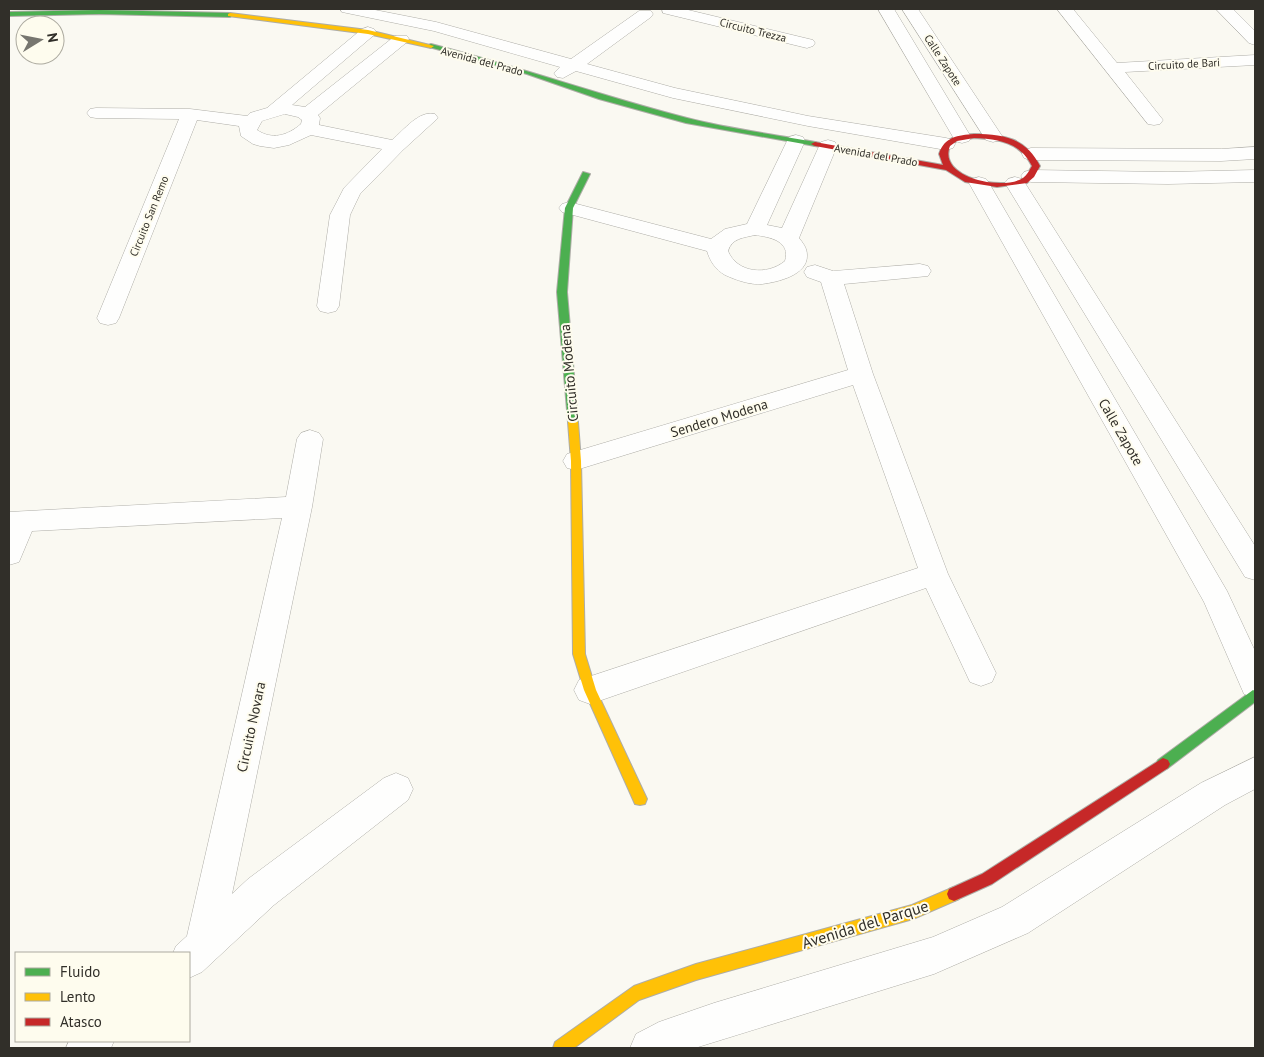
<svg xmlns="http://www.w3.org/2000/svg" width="1264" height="1057" viewBox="0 0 1264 1057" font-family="'PT Sans',sans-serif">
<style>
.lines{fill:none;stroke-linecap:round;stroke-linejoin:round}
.street-casing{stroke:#aeada7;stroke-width:1}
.fast-casing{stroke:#aeada7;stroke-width:2}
.slow-casing{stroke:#aeada7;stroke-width:2}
.jam-casing{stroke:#aeada7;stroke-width:2}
.street{fill:#fefefd;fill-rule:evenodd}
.fast{fill:#4caf50;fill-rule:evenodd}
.slow{fill:#ffc107;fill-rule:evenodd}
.jam{fill:#c62828;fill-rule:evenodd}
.labels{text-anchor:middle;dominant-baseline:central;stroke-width:4;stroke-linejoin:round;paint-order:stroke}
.far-street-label{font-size:11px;fill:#312f29;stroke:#fefcee}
.street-label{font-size:14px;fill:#312f29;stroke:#fefcee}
.near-street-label{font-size:16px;fill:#312f29;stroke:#fefcee}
</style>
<rect width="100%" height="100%" fill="#faf9f2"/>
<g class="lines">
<g class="street-casing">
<path id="street" d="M 340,9 L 370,9 L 436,22 L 571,59 L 639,11 L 651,11 L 653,14 L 651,17 L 587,64 L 675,88 L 808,116 L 946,138 L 953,140 L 955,144 L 953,148 L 946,150 L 808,126 L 673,98 L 576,71 L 563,78 L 557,77 L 554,73 L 560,67 L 434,31 L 342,12 Z
M 662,9 L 684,9 L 813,40 L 815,43 L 813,46 L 807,48 L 663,13 Z
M 878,9 L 894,9 L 971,137 L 969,141 L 962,143 L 955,141 L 953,137 Z
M 902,9 L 918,9 L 1002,136 L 1000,140 L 993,142 L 986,140 Z
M 1057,9 L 1073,9 L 1117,63 L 1255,55 L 1255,65 L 1125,72 L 1163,120 L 1160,124 L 1154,125 L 1148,124 Z
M 1216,9 L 1233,9 L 1255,31 L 1255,45 L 1249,43 Z
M 368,27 L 374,29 L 376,32 L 374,35 L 292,105 L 305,107 L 395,36 L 407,36 L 409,39 L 407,42 L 318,115 L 320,118 L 319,125 L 392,140 C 404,130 419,110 435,114 L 438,118 L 403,150 L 360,194 L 350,215 L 339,306 L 336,311 L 328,313 L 320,311 L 317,306 L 330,215 L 344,188 L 382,149 L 311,135 L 289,145 L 274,148 L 260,146 L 253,144 L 241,136 L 239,126 L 197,120 L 119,318 L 116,323 L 108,325 L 100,323 L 97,318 L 179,119 L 96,118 L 90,117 L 87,113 L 90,109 L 96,108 L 190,109 L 247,116 L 250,113 L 267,108 L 362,29 ZM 285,114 L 298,117 L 302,120 L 301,124 C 287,136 272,140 257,130 L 262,121 Z
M 796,135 L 803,137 L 805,141 L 767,225 L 782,228 L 821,142 L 828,140 L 835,142 L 837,146 L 799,238 C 803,243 807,248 807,255 C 808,275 778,282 762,284 C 750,285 736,280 725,275 C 715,269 710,261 707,251 L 562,212 L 559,208 L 562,204 L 569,202 L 711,239 L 725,229 L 747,224 L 787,141 L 789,137 ZM 755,235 C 770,237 791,241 785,261 C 767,276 737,273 728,251 C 732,238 743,238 755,235 Z
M 1255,147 L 1255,159 L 1221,161 L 1031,160 L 1024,158 L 1022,154 L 1024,150 L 1031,148 L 1221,149 Z
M 1031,170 L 1168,172 L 1255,170 L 1255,182 L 1168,184 L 1031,182 L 1024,180 L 1021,176 L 1024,172 Z
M 979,177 L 986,179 L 989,183 L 1227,591 L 1255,651 L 1255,698 L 1244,694 L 1204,602 L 969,183 L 972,179 Z
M 1015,177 L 1022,179 L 1025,183 L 1255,546 L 1255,580 L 1245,577 L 1005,183 L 1008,179 Z
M 920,264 L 928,266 L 931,271 L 928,276 L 844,284 L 873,374 L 948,574 L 996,673 L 992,682 L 981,686 L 970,682 L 926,588 L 590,704 L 579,700 L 574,690 L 579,680 L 918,568 L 853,385 L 576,470 L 567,468 L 563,461 L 567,454 L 848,370 L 821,282 L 807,277 L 804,272 L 807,267 L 815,265 L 833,271 Z
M 310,430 L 319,433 L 323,439 L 312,507 L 232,894 L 248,879 L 384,778 L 396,773 L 408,778 L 413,789 L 408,800 L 274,905 L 202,972 L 189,978 L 189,953 L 173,953 L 176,946 L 187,936 L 282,518 L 32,531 L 19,562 L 9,565 L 9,512 L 286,497 L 297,439 L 301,433 Z
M 1255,757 L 1255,789 L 1225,805 L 1028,933 L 934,974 L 695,1048 L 630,1048 L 636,1034 L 659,1022 L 714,1003 L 933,937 L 1002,907 L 1201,783 Z
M 69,1041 L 114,1041 L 111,1048 L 66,1048 Z"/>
</g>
<g class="fast-casing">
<path id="fast" d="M 99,10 L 230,13 L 233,15 L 230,17 L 99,14 L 9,16 L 9,12 Z
M 431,44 C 517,66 601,96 687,118 C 729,129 773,134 815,142 L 819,144 L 815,146 L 686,123 L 599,99 L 527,74 L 429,47 L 429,45 Z
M 583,172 L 590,174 L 573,208 L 567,292 L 578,422 L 573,426 L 568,422 L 557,292 L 565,208 Z
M 1253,690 L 1255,691 L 1255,702 L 1168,768 L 1163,770 L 1158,768 L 1156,764 L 1158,760 Z"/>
</g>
<g class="slow-casing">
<path id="slow" d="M 230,13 L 368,30 L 434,46 L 431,48 L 368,34 L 228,16 L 228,14 Z
M 573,418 L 578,422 L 581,461 L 585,654 L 596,690 L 647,799 L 645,804 L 640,805 L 635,804 L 584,690 L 573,654 L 571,461 L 568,422 Z
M 954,887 L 959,889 L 961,894 L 959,899 L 913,919 L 696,980 L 639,1000 L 574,1048 L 553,1048 L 555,1042 L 634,986 L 696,964 L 912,905 Z"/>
</g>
<g class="jam-casing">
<path id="jam" d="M 974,134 C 1003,134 1026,138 1040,166 L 1034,177 L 1027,183 L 997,187 L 965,182 L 946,170 L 815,146 L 811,144 L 815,142 L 943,165 L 939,154 C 944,137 958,135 974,134 ZM 974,138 C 998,139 1020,142 1032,166 C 1029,171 1027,175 1023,178 C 1003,191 937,178 950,146 L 957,141 Z
M 1163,758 L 1168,760 L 1170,764 L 1168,768 L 992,884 L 954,901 L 949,899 L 947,894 L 949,889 L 982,874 Z"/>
</g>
<use href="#street" class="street"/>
<use href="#fast" class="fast"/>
<use href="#slow" class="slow"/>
<use href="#jam" class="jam"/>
</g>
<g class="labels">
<g class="far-street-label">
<text transform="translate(753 30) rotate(14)">Circuito Trezza</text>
<text transform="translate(943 60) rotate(57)">Calle Zapote</text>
<text transform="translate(482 61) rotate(15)">Avenida del Prado</text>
<text transform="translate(1184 64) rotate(-3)">Circuito de Bari</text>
<text transform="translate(876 155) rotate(10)">Avenida del Prado</text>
<text transform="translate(149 216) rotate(-68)">Circuito San Remo</text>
</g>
<g class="street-label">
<text transform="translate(569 373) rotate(-95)">Circuito Modena</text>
<text transform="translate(719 418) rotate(-17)">Sendero Modena</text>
<text transform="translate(1121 432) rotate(60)">Calle Zapote</text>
<text transform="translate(251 727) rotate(-78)">Circuito Novara</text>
</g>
<g class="near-street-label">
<text transform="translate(865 924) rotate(-17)">Avenida del Parque</text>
</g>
</g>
<rect width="1264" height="1057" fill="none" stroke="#312f29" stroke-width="20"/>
<rect x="15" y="952" width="175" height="90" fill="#fefcee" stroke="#acaa9f"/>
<rect x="25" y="968" width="25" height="8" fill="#4caf50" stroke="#acaa9f"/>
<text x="60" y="977" font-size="15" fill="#312f29">Fluido</text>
<rect x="25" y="993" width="25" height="8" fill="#ffc107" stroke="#acaa9f"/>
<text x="60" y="1002" font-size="15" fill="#312f29">Lento</text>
<rect x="25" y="1018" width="25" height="8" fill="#c62828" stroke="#acaa9f"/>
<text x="60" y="1027" font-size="15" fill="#312f29">Atasco</text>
<g transform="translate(40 40) rotate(80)"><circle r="24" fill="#fefcee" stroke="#acaa9f"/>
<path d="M0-4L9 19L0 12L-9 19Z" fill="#77766f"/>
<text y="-8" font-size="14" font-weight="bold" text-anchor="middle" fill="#312f29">N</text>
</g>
</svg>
